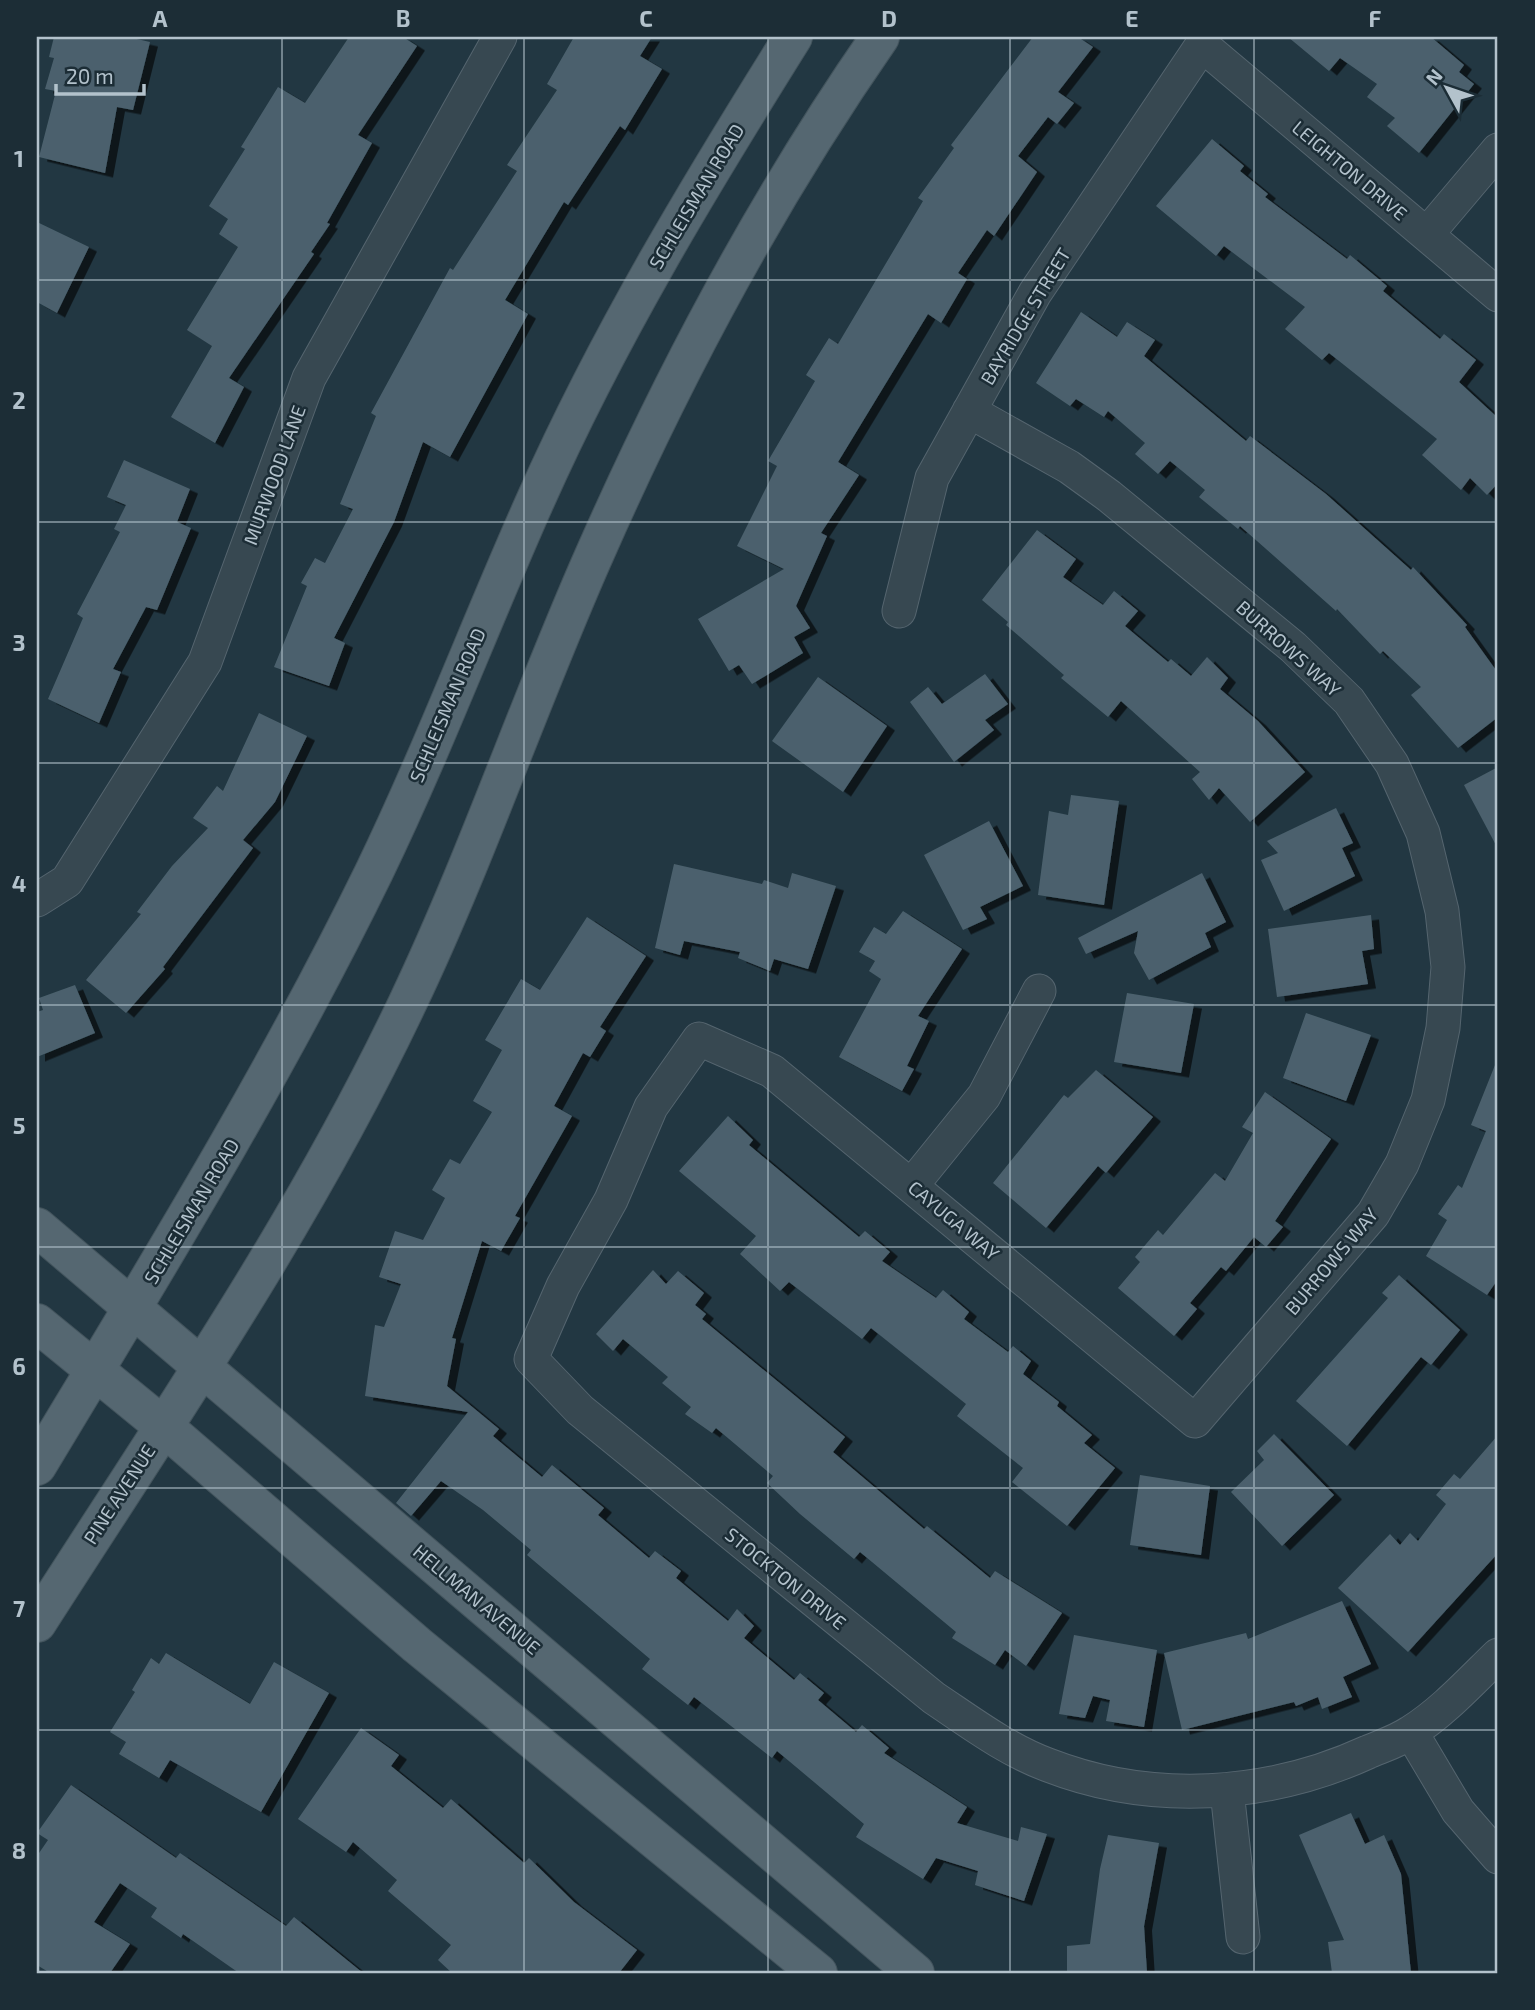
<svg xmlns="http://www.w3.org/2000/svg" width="1535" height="2010" viewBox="0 0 1535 2010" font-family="'Exo 2',sans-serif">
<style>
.building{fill:#4b616d;filter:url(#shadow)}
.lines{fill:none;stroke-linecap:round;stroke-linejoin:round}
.minor-casing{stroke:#55656f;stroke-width:35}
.major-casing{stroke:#43545d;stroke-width:40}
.minor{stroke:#374851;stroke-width:33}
.major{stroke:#556771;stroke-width:38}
.grid{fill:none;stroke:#b3c2cc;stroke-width:2;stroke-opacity:0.55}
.labels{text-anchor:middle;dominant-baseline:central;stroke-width:5;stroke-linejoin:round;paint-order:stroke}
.street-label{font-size:19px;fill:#b3c2cc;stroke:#1c2d36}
.neatline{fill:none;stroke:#b3c2cc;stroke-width:2.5}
.grid-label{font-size:23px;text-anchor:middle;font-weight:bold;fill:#b3c2cc}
</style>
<defs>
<filter id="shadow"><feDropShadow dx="8" dy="4.5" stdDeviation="0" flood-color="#0009"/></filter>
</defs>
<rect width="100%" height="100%" fill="#223742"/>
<path class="building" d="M 54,37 L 128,37 L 150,42 L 133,110 L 117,107 L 105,173 L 39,157 L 56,91 L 45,89 L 54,58 L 49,57 Z
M 349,37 L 403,37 L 417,46 L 358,135 L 372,143 L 327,223 L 330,224 L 311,252 L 314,254 L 229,378 L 244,387 L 215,443 L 171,417 L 212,346 L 187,330 L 238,247 L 219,234 L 228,219 L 209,206 L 245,149 L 241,147 L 278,87 L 305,103 Z
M 574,37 L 652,37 L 640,56 L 662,69 L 625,130 L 620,126 L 568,205 L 564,202 L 505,300 L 528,314 L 450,457 L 423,442 L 394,522 L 334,638 L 345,643 L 329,686 L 274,667 L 307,586 L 301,583 L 315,558 L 325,563 L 353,509 L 340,504 L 376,416 L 371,413 L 450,268 L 453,270 L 517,171 L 507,165 L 557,90 L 547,84 Z
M 1033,37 L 1078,37 L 1093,47 L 1058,92 L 1074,103 L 1057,124 L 1048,117 L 1018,156 L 1037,172 L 994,236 L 987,230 L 958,273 L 967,279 L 941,323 L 928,314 L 838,462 L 859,475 L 821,533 L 827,536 L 796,606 L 810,628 L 794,637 L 803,653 L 752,684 L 739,665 L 729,671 L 698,619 L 784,569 L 737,546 L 777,466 L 768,461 L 815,381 L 806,375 L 829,338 L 838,344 L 923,201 L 918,198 L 954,148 L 951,145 Z
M 1288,37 L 1431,37 L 1464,65 L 1459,72 L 1474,84 L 1419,153 L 1387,126 L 1395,118 L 1367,97 L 1377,84 L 1340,58 L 1329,71 Z
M 1212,139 L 1244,166 L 1240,171 L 1268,194 L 1265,197 L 1347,259 L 1350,255 L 1387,286 L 1383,291 L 1440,339 L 1444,334 L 1476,360 L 1459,382 L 1498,418 L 1498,483 L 1487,495 L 1470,478 L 1461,490 L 1422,455 L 1437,439 L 1329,353 L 1322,360 L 1285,329 L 1305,307 L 1224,246 L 1216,256 L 1156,206 Z
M 37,222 L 89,247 L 57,313 L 37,302 Z
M 1081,312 L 1117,337 L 1127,322 L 1155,340 L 1144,356 L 1246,441 L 1250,436 L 1326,494 L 1411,570 L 1413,567 L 1467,625 L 1465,627 L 1498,673 L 1498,717 L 1458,748 L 1411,695 L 1421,687 L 1383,651 L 1380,654 L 1337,609 L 1336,611 L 1240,526 L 1238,529 L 1199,497 L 1205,490 L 1170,461 L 1158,474 L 1135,454 L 1145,443 L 1108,411 L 1104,417 L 1076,399 L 1070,406 L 1036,383 Z
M 124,460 L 190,489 L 177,522 L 191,528 L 157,610 L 146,607 L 113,669 L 121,672 L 99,723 L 48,699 L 83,618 L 77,614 L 120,532 L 114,529 L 126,505 L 107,497 Z
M 1037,530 L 1076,559 L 1063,577 L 1103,605 L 1114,591 L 1138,611 L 1125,626 L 1168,662 L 1171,659 L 1191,676 L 1207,657 L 1228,678 L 1220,689 L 1258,721 L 1305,772 L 1250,822 L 1219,788 L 1209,800 L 1192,779 L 1200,772 L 1121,701 L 1108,717 L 1061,678 L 1064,675 L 1006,625 L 1008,622 L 982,600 Z
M 985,674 L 1008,704 L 985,720 L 994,730 L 954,762 L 910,702 L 928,687 L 942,704 Z
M 818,677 L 887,726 L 843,792 L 772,741 Z
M 259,713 L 307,736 L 275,802 L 243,840 L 253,848 L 163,967 L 165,969 L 126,1013 L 86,980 L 141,914 L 137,912 L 172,866 L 208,828 L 193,818 L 217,786 L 223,791 Z
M 1498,767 L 1498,849 L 1464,785 Z
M 1071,795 L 1119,801 L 1104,905 L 1038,895 L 1049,811 L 1068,815 Z
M 1336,808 L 1353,843 L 1342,848 L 1355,876 L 1284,911 L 1261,860 L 1278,853 L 1267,841 Z
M 989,821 L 1023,886 L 980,907 L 987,919 L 963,930 L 924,855 Z
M 674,864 L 762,884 L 764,880 L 788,888 L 792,873 L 836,886 L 808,969 L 774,959 L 770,971 L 738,958 L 740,952 L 684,941 L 680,955 L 655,948 Z
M 1202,873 L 1226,922 L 1205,933 L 1211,947 L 1149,980 L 1134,953 L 1138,931 L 1086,954 L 1078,938 Z
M 903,911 L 962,949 L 918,1016 L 929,1021 L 907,1066 L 914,1069 L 902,1091 L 839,1057 L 881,979 L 869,971 L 875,961 L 859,952 L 874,927 L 886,934 Z
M 1371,915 L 1374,949 L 1362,951 L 1368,984 L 1277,997 L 1268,929 Z
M 587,917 L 646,956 L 600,1027 L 606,1031 L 590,1057 L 583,1053 L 554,1106 L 572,1116 L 515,1216 L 520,1218 L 501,1251 L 482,1241 L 452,1338 L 456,1339 L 447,1386 L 499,1429 L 493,1436 L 542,1477 L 552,1465 L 604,1508 L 598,1515 L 649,1558 L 655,1551 L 681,1571 L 676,1578 L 728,1621 L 737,1609 L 754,1626 L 744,1638 L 794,1680 L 800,1673 L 824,1693 L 818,1700 L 856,1732 L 862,1725 L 889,1748 L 884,1753 L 967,1807 L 957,1823 L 1018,1841 L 1021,1827 L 1047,1834 L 1024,1901 L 975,1885 L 978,1871 L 936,1858 L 923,1879 L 856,1837 L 864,1824 L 777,1751 L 772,1758 L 694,1697 L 688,1705 L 642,1669 L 650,1659 L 527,1555 L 531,1550 L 483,1510 L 441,1481 L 411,1516 L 396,1503 L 468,1412 L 365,1396 L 375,1325 L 384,1327 L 401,1284 L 379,1277 L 395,1231 L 423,1240 L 445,1198 L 432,1190 L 450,1159 L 460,1164 L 492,1112 L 473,1101 L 502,1050 L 485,1040 L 521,979 L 540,990 Z
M 75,985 L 95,1033 L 37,1057 L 37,1012 L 43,1010 L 39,998 Z
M 1127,993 L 1194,1004 L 1181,1073 L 1114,1062 Z
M 1306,1013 L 1371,1035 L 1346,1101 L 1283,1078 Z
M 1497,1060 L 1498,1279 L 1487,1295 L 1426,1256 L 1447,1220 L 1438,1214 L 1458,1185 L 1462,1188 L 1486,1131 L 1471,1125 Z
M 1096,1070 L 1153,1117 L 1106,1173 L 1098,1166 L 1046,1228 L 993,1183 L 1064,1095 L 1068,1098 Z
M 1265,1092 L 1331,1139 L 1275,1221 L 1283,1227 L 1266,1247 L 1254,1237 L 1226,1271 L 1221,1267 L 1190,1303 L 1197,1309 L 1174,1336 L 1118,1288 L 1140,1262 L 1135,1257 L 1158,1230 L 1163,1235 L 1215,1173 L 1225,1181 L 1253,1133 L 1242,1127 Z
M 728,1116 L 753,1140 L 749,1145 L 859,1237 L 865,1231 L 890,1252 L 882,1261 L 936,1298 L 943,1290 L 969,1312 L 964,1319 L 1008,1352 L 1013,1346 L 1031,1361 L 1023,1374 L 1059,1402 L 1057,1406 L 1092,1435 L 1084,1443 L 1115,1468 L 1067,1526 L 1012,1482 L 1023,1468 L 957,1416 L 966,1404 L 871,1328 L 862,1339 L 789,1282 L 780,1291 L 740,1254 L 756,1236 L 679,1171 Z
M 653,1270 L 666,1284 L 678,1271 L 704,1293 L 695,1305 L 706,1314 L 702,1319 L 845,1437 L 833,1452 L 924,1529 L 927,1526 L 990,1578 L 995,1571 L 1062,1613 L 1026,1666 L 1005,1650 L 995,1665 L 952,1638 L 956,1632 L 860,1552 L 854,1559 L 800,1514 L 767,1483 L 773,1476 L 716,1428 L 712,1433 L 685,1414 L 691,1407 L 662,1383 L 668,1377 L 623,1339 L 613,1351 L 596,1334 Z
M 1399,1275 L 1460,1330 L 1431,1365 L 1421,1357 L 1347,1446 L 1296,1401 L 1388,1298 L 1382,1293 Z
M 1274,1434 L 1334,1495 L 1282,1546 L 1231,1492 L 1264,1460 L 1257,1451 Z
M 1498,1435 L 1498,1553 L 1408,1652 L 1338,1588 L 1390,1534 L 1400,1545 L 1410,1533 L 1418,1541 L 1446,1504 L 1436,1495 L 1454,1474 L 1460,1479 Z
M 1140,1475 L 1210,1486 L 1201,1555 L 1130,1545 Z
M 1342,1601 L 1371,1664 L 1343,1677 L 1352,1697 L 1322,1709 L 1318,1697 L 1296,1706 L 1294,1702 L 1182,1730 L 1164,1653 L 1246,1633 L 1248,1639 Z
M 1074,1635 L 1157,1650 L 1144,1727 L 1106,1721 L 1110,1700 L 1093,1696 L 1085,1718 L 1059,1714 Z
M 166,1653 L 250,1704 L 274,1662 L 329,1693 L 261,1812 L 170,1760 L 159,1778 L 119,1754 L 126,1742 L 110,1732 L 135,1692 L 132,1690 L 151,1658 L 159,1664 Z
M 361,1728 L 399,1755 L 391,1766 L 443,1808 L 451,1799 L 524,1863 L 529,1858 L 574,1902 L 637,1950 L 619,1973 L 452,1973 L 438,1960 L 451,1945 L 388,1891 L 397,1880 L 353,1842 L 346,1852 L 298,1819 Z
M 71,1785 L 176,1858 L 180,1853 L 286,1926 L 294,1917 L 363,1973 L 239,1973 L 183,1934 L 181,1938 L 151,1917 L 157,1908 L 120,1883 L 94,1922 L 130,1944 L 110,1973 L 50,1973 L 37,1965 L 37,1856 L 48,1840 L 37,1833 Z
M 1351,1813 L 1365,1844 L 1384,1835 L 1401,1874 L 1411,1973 L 1332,1973 L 1328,1942 L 1344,1940 L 1299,1835 Z
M 1108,1835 L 1159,1843 L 1144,1926 L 1147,1973 L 1067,1973 L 1067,1946 L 1090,1944 L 1100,1869 Z"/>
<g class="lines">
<g class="minor-casing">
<path id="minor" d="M 1427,234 L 1498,150
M 969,411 L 1069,467 L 1109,496 L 1293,647 L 1349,701 L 1392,764 L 1423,833 L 1442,911 L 1448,967 L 1443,1028 L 1428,1100 L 1402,1164 L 1373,1214 L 1195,1421 L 772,1071 L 699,1039 L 651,1107 L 611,1200 L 563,1286 L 531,1359 L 580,1410 L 934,1698 C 970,1722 1007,1750 1048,1765 C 1151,1805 1268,1798 1368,1752 C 1382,1746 1398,1741 1411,1732 C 1443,1712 1471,1681 1498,1655
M 899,611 L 932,478 L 1035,293 L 1202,45 L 1498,295
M 37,900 L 67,881 L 205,662 L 309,378 L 500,37
M 912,1185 L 984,1096 L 1039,991
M 1411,1732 L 1458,1811 L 1498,1857
M 1227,1791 L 1243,1937"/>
</g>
<g class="major-casing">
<path id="major" d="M 37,1227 L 915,1973
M 37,1323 L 163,1426 L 417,1645 L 818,1973
M 37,1466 C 155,1270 274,1077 374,872 C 433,750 481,622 536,499 C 608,337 699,187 793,37
M 37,1623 C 167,1420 305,1220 408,1002 C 478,855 530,699 596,551 C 675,372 768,198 880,37"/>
</g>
<use href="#minor" class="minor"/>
<use href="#major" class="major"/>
</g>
<path class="grid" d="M 282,37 L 282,1973M 524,37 L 524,1973M 768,37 L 768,1973M 1010,37 L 1010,1973M 1254,37 L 1254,1973M 37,280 L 1498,280M 37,522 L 1498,522M 37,763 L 1498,763M 37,1005 L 1498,1005M 37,1247 L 1498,1247M 37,1488 L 1498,1488M 37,1730 L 1498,1730"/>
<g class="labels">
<g class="street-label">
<text transform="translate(1350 170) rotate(40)">LEIGHTON DRIVE</text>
<text transform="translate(696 196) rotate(-59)">SCHLEISMAN ROAD</text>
<text transform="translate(1025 316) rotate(-59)">BAYRIDGE STREET</text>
<text transform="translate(274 475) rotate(-70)">MURWOOD LANE</text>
<text transform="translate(1289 648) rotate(42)">BURROWS WAY</text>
<text transform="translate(447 705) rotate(-67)">SCHLEISMAN ROAD</text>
<text transform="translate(191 1211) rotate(-59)">SCHLEISMAN ROAD</text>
<text transform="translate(954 1220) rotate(40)">CAYUGA WAY</text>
<text transform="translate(1331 1261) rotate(-50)">BURROWS WAY</text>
<text transform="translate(119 1494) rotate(-57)">PINE AVENUE</text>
<text transform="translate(786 1578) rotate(39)">STOCKTON DRIVE</text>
<text transform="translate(477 1599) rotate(40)">HELLMAN AVENUE</text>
</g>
</g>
<rect width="1535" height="2010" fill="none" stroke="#1c2d36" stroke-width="77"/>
<g transform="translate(1447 88) rotate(310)" stroke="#1c2d36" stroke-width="5" paint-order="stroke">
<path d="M0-5L12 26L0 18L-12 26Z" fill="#b3c2cc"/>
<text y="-10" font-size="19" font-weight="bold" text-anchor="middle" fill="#b3c2cc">N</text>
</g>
<path d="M56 84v10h88v-10" fill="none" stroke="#b3c2cc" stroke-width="3.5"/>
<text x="66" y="84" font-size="21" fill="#b3c2cc" stroke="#1c2d36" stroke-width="5" paint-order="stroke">20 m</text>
<rect x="38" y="38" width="1458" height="1934" class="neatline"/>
<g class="grid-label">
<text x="160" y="27">A</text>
<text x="403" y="27">B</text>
<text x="646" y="27">C</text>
<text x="889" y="27">D</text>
<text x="1132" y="27">E</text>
<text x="1375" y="27">F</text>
<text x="19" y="167">1</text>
<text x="19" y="409">2</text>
<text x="19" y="651">3</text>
<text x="19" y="892">4</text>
<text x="19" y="1134">5</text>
<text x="19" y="1375">6</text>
<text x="19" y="1617">7</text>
<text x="19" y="1859">8</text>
</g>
</svg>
